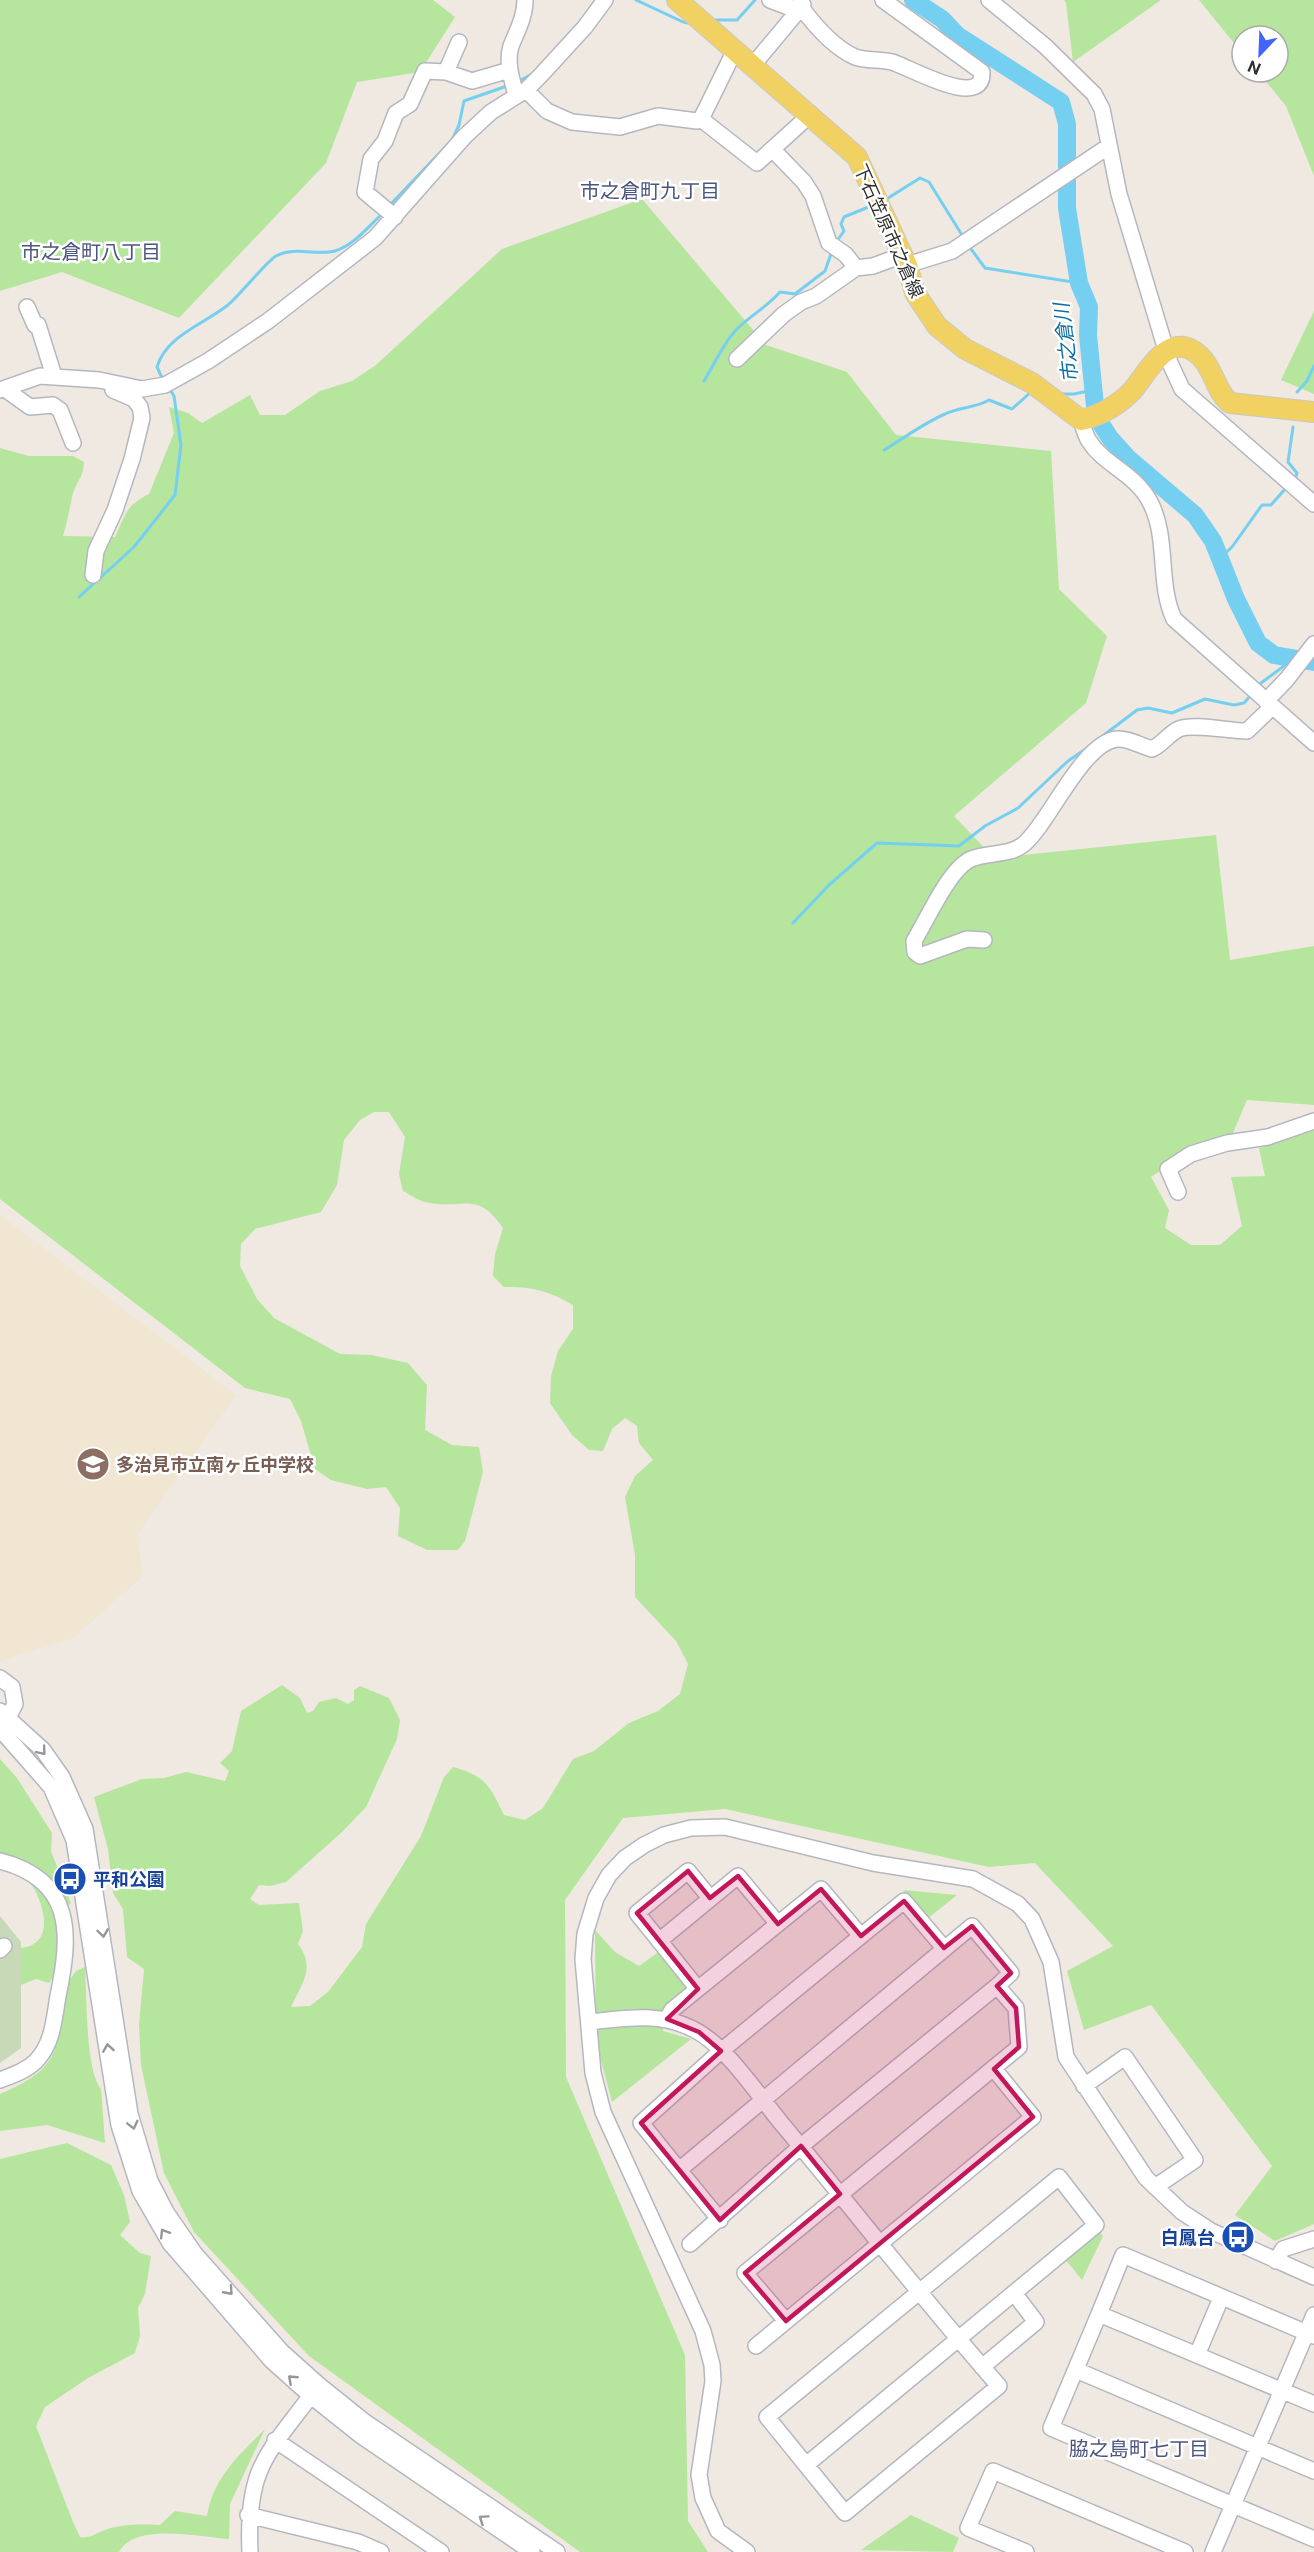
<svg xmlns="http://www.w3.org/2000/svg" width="1314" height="2552" viewBox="0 0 1314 2552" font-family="'Public Sans','Noto Sans JP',sans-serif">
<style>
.education{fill:#f0e6d1}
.green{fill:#b6e59e}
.cemetery{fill:#c8d9b8}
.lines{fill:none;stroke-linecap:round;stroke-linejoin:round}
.stream{stroke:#75cff0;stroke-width:3}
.river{stroke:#75cff0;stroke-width:18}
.minor-casing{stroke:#b4b7c1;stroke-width:18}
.major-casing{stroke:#c9c9c9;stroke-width:22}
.minor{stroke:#fff;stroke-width:15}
.major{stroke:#f2d163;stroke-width:20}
.oneway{stroke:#969696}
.marked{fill:#c2185b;fill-opacity:0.2;stroke:#c2185b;stroke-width:4.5;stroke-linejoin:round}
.labels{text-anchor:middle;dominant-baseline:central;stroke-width:5;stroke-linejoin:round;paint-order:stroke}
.street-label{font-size:18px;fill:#2e2e2e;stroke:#fff}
.education-label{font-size:18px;font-weight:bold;fill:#785e54;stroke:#fff;text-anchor:start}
.transit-label{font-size:18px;font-weight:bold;fill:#164399;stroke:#fff;text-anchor:start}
.neighbourhood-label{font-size:20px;fill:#4d5680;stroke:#fff}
.water-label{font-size:20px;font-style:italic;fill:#0d6fa3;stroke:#fff}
</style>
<rect width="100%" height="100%" fill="#efe9e1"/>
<path class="education" d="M 0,1215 L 236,1395 L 138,1533 L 142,1577 L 73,1638 L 0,1661 Z"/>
<path class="green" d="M 0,0 L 433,0 L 455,17 L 420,72 L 357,82 L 326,163 L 179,318 L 62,272 L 0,291 Z
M 1064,0 L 1161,0 L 1073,62 L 1066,3 Z
M 1199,0 L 1314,0 L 1314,176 L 1286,106 L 1258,72 L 1278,72 L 1278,36 L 1242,36 L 1242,53 Z
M 642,199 L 766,345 L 847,372 L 896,435 L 1051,451 L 1059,589 L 1107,636 L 1086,703 L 954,816 L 994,858 L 1216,835 L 1230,960 L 1314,946 L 1314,1105 L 1247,1100 L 1233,1133 L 1204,1142 L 1151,1177 L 1169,1210 L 1165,1228 L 1191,1245 L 1220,1245 L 1242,1226 L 1231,1177 L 1265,1176 L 1259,1148 L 1314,1130 L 1314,2224 L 1275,2241 L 1235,2215 L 1272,2166 L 1151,2005 L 1084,2030 L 1067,1971 L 1113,1946 L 1035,1863 L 989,1867 L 725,1809 L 623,1818 L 565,1900 L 566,2077 L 685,2355 L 688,2521 L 708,2552 L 580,2552 L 309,2356 L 194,2232 L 164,2173 L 141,2065 L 139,2025 L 144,1969 L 127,1957 L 123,1909 L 113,1893 L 108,1849 L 94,1797 L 142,1779 L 164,1778 L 186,1772 L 225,1781 L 229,1771 L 220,1763 L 232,1751 L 241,1711 L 282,1685 L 300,1698 L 307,1713 L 313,1711 L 319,1702 L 336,1698 L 348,1704 L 354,1700 L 354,1690 L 360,1686 L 389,1698 L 400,1720 L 397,1739 L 366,1807 L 342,1832 L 286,1882 L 270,1886 L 259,1885 L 250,1899 L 259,1905 L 299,1903 L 303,1931 L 298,1944 C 316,1968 302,1983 291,2007 L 310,2006 L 328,1992 L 362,1947 L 366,1924 L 421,1836 L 444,1777 L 453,1767 C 486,1776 490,1786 504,1815 L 525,1820 L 543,1808 L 573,1759 L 594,1751 L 629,1723 L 658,1711 L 680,1694 L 688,1664 L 676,1641 L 635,1597 L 635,1555 L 625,1497 L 635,1476 L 653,1460 L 639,1443 L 637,1426 L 625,1418 L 612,1429 L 603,1451 L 589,1450 L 572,1435 L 550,1403 L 551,1376 L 558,1351 L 573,1329 L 573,1305 C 550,1291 530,1286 504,1287 L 493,1276 L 495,1254 L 503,1228 C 477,1190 465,1209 429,1203 C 420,1202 411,1195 403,1191 L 399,1174 L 405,1137 L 389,1112 L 374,1112 L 360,1120 L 344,1140 L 337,1185 L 321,1212 L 255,1229 L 241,1244 L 240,1266 L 257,1299 L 274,1318 L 340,1354 L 371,1355 L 408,1363 L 427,1385 L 425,1430 L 452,1445 L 479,1447 L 483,1472 L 465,1541 L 458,1550 L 427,1550 L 398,1536 L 400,1508 L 386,1487 L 367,1489 L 331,1480 L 315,1469 L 301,1421 L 290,1399 L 245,1388 L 0,1199 L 0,448 L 29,456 L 73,456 L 84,462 C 83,480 75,482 72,498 C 69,511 67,523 63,536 L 115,537 C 126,514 125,506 149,494 L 174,433 L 169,407 L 188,413 L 202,423 L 250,395 L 260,415 L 285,415 L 320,391 L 352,381 L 376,365 L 502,249 Z
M 1314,311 L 1314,394 L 1281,380 Z
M 0,1759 L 17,1778 L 52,1833 L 51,1851 L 71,1903 L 65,1909 L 0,1858 Z
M 26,1877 L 34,1877 L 62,1917 L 60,1965 L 49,1983 L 36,1979 L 13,1988 L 13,1949 C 19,1948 27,1948 32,1945 C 56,1933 39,1891 26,1877 Z
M 903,1890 L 957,1895 L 927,1919 Z
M 595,1930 L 615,1952 L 639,1966 L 660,1951 L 693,1994 L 663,2009 L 663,2031 L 691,2039 L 612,2102 L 596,2042 Z
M 85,1967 C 87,1995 85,2069 101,2089 L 105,2143 L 47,2125 L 0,2131 L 0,2094 C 73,2063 50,2043 69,1981 L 76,1971 Z
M 67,2143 L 111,2165 L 124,2195 L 130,2222 L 120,2235 L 140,2253 L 151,2256 L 145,2294 L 138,2308 L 140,2336 L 135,2353 L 88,2378 L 45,2407 L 36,2426 L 73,2522 L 80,2537 C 91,2538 93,2535 102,2531 C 119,2524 143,2524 160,2525 L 175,2511 L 207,2516 C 213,2478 239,2455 265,2429 L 230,2504 L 229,2539 C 199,2537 135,2522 119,2552 L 0,2552 L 0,2159 Z
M 1099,2232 L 1103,2236 L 1082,2280 L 1065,2259 Z
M 911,2515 L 959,2538 L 953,2552 L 861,2550 Z"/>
<path class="cemetery" d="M 0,1916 L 21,1942 L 21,2048 L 0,2063 Z"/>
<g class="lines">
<path class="stream" d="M 636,0 L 683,22 L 694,24
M 712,20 L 737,20 L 755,0
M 519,81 L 534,73
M 885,200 L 920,178 L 929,182 L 962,235
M 388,207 L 452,140 L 459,125 L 464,101 L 507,86
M 839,238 L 844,231 L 841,224 L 844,217 L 871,206
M 971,249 L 985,268 L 1079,283
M 163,380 L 157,367 C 166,336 204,324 228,305 C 241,294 265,263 276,256 C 294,246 318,256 335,251 C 354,245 368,227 382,214
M 704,381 C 714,365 724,342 737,329 C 751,315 767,307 780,292 L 795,294 L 825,271 L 832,251
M 1297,392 L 1307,381 L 1314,366
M 1059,394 L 1074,394 L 1093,390
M 1293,427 L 1288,462 L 1297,473 L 1295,480
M 884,450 C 904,438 924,423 945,414 C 959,407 976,408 989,400 L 1012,409 L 1032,391
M 1220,558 L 1232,547 L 1262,505 L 1271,505 L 1286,488
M 79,597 L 134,547 L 175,495 L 181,445 L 174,396 L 169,388
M 1257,686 L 1292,660
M 1100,738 L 1137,710 L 1148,708 L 1172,713 L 1205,699 L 1234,705 L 1244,703 L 1252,694
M 793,923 L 829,885 L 877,843 L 959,846 L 985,826 L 1018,808 L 1068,761 L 1090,746"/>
<path class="river" d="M 913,0 L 942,19 L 957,35 L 1061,102 L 1067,124 L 1067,208 L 1079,283 L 1089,307 L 1088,335 L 1096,416 L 1110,438 L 1128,458 L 1195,515 L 1213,541 L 1236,599 L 1258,643 L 1274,655 L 1314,662"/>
<g class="minor-casing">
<path id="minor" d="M 770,0 L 791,8 L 801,7 C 815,26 833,47 855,57 C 866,61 880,59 892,62 C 909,67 984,111 982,72 L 883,0
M 989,0 L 1045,46 L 1094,94 L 1102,109 L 1119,194 L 1170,363 L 1182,389 L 1314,504
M 753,65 L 803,5
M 446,72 L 459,42
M 526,90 L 547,111 L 572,122 L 620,127 L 658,116 L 697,121 L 701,119 L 735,50
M 516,95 C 512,80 506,62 511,46 C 517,31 525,17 525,0
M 701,119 L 757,163 L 811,114
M 773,150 L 804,182 L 813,196 L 829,243 L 846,255 L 856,268
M 395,217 L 365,192 L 371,159 L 385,141 L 396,113 L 410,104 L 425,71 L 446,72 L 472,81 L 510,70
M 907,265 L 952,251 L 1109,146
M 27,307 L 35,325 L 38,325 L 54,376
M 737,359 L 784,314 L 801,302 L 816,296 L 856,268 L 873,266 L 903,255
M 5,389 L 30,407 L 53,405 L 60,410 L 73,443
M 0,390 L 40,376 L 99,380 L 142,389 L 165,385 L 208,361 L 268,321 L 375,238 L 465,136 L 491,112 L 526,90 L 541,75 L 585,27 L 605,0
M 1081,420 C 1083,426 1085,435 1089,441 C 1105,466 1135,473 1150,502 C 1169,538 1157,582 1174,619 L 1314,743
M 93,575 L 96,551 L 115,510 L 132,459 L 142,418 L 140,407 L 134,399 L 113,390
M 1266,701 L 1287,679 L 1314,644
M 984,940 L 967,939 L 920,956 L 915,952 L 914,941 C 927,920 949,869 971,859 C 987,852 1010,856 1024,844 C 1049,823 1082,743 1117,739 C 1128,738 1141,746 1152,749 C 1163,744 1168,734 1179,729 C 1194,723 1229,731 1247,731 L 1272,707
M 1178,1192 L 1168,1169 L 1191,1154 L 1227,1143 L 1268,1137 L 1314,1121
M 0,1678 L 12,1687 L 15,1704 L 5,1723
M 0,1711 L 43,1750 L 62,1777 L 85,1829 L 130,2114 L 150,2181 L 166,2212 L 195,2254 L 282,2352 L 319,2385 L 365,2422 L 557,2552
M 0,1729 L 51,1787 L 74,1840 L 119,2125 L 140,2191 L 170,2243 L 272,2361 L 311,2396 L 360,2435 L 532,2552
M 0,1861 C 74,1880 71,1934 58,1996 C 54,2019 53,2044 36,2061 C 26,2071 13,2075 0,2080
M 659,1941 L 738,1876 L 778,1924
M 0,1950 L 4,1946
M 698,1989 L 637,1913 L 688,1871 L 710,1898
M 667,2019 L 672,2010 L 821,1889 L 861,1936 L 904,1901 L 944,1948
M 590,2022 C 626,2018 660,2012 693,2029 C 726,2045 758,2095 782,2124 C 855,2211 924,2301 999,2386 L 845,2513 L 767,2417 L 1059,2177 L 1096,2225 C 1000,2305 903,2385 806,2465
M 1084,2086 L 1125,2057 L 1195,2160 L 1155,2187
M 679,2170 L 641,2123 L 721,2051 L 861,1936
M 720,2220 L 679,2170 L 972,1926 L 1011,1973 L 997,1986 L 1016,2008 L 1019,2047 L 745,2273 L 786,2321
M 690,2244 L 801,2146 L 997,1986
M 1276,2261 L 1283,2249 L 1314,2239
M 1099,2314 L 1123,2255 L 1314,2336
M 756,2346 L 1033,2117 L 994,2069
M 1197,2355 L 1221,2298
M 982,2367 L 1036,2322 L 1014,2293
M 1076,2370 L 1314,2471
M 1314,2404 L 1099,2314 L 1051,2428 L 1314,2539
M 275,2440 L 441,2552
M 248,2515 L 358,2542 L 381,2552
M 250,2552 C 246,2466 268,2454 315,2390
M 747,2552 L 718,2531 L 703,2498 L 699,2475 L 713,2381 L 712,2365 L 703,2331 L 603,2112 L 593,2073 L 583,1959 L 585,1934 L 596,1898 L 609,1875 L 625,1858 L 644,1845 L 664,1835 L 691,1828 L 725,1827 L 873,1863 L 973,1879 L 1018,1904 L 1032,1919 L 1051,1962 L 1066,2057 L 1146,2178 L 1182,2212 L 1211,2231 L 1314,2277
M 1026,2552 L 968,2528 L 993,2471 L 1185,2552
M 1213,2552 L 1314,2315"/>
</g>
<g class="major-casing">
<path id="major" d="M 677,0 L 857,157 L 907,265 L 915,293 L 937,326 L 965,349 L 1032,383 L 1081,420 C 1100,416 1120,404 1133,390 C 1149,370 1170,328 1200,356 C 1214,369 1215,391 1230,403 L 1314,412"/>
</g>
<use href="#minor" class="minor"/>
<use href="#major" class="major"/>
</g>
<defs><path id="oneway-chevron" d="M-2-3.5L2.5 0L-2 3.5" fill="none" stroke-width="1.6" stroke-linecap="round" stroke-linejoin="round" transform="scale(1.5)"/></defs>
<g class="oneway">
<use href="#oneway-chevron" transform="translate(42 1751) rotate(50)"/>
<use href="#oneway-chevron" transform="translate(103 1933) rotate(82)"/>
<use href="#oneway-chevron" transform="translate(108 2048) rotate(-99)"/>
<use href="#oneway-chevron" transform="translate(133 2125) rotate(76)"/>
<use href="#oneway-chevron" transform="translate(164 2233) rotate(-122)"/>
<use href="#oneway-chevron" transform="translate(229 2291) rotate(48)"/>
<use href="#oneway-chevron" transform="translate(292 2379) rotate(-137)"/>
<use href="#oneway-chevron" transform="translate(483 2519) rotate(-146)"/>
</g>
<path class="marked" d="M 688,1871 L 710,1898 L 738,1876 L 778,1924 L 821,1889 L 861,1936 L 904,1901 L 944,1948 L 972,1926 L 1011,1973 L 997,1986 L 1016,2008 L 1019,2047 L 994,2069 L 1033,2117 L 786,2321 L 745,2273 L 840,2194 L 801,2146 L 720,2220 L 641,2123 L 721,2051 L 699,2032 L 667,2019 L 698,1989 L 637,1913 Z"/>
<defs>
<g id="school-disc" transform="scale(1.725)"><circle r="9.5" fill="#8d6e63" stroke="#fff"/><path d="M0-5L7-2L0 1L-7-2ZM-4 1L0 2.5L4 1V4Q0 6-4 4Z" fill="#fff"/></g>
<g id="bus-disc" transform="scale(1.725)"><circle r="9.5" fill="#1a4fb4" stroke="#fff"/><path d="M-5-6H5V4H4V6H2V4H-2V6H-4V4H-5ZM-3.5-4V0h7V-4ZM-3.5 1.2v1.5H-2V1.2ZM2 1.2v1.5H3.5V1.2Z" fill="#fff"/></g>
</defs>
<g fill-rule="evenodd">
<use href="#school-disc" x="93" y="1464"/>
<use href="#bus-disc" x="70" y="1879"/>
<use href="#bus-disc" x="1238" y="2237"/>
</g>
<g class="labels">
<g class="street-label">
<text transform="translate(889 231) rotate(66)">下石笠原市之倉線</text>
</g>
<g class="education-label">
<text x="116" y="1464">多治見市立南ヶ丘中学校</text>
</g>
<g class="transit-label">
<text x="93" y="1879">平和公園</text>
<text x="1215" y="2237" text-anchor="end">白鳳台</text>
</g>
<g class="neighbourhood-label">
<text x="650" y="191">市之倉町九丁目</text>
<text x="91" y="252">市之倉町八丁目</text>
<text x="1139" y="2449">脇之島町七丁目</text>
</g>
<g class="water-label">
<text transform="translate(1066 343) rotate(-97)">市之倉川</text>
</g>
</g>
<g transform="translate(1260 54) rotate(203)"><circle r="28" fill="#ffffff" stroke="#ababab" stroke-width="1.5"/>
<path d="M0-4.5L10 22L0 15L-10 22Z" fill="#4264fb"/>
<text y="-9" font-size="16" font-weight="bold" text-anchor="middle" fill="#2e2e2e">N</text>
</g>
</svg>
